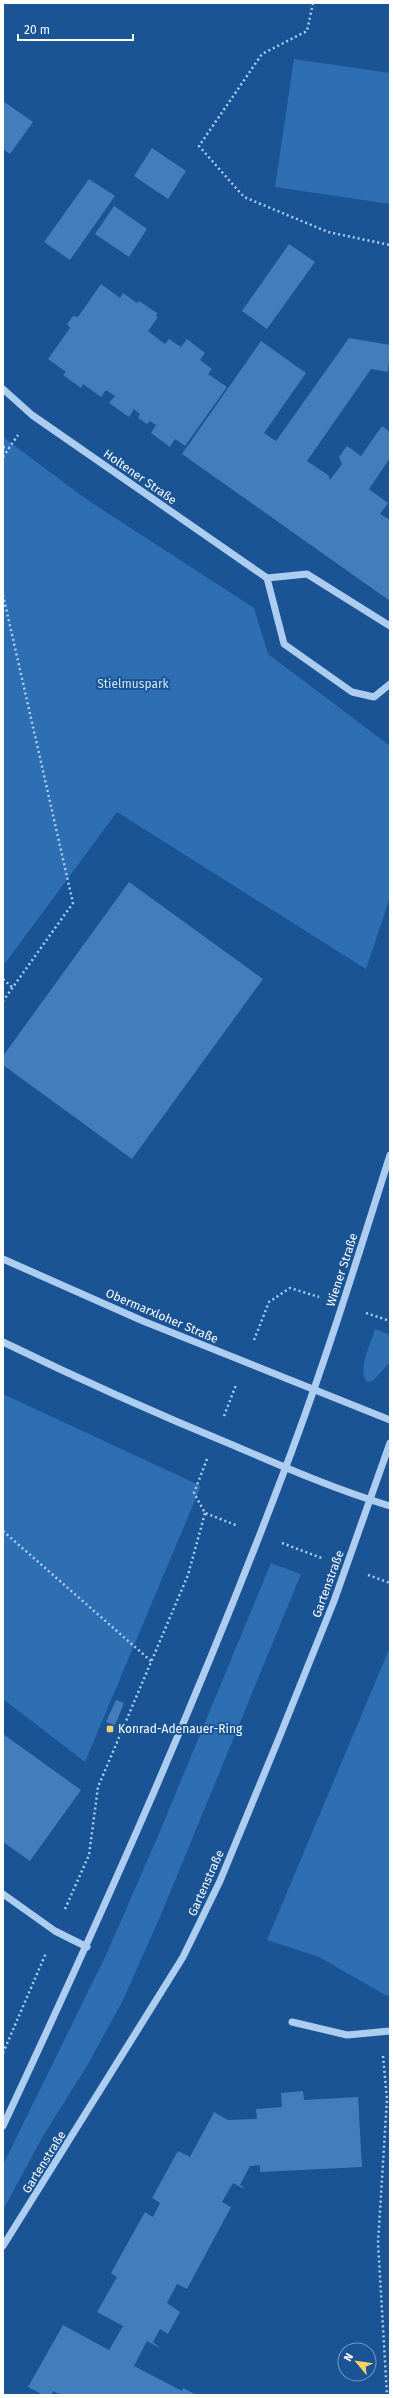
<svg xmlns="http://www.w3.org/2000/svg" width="393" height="2398" viewBox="0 0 393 2398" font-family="'Fira Sans',sans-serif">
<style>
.green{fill:#2e6eb3}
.building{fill:#437dbc}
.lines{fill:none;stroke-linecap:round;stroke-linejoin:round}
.path{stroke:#accdf0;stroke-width:2.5;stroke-dasharray:2 3;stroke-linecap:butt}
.minor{stroke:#accdf0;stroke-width:7}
.poi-dot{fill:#ffcf6b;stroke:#1a5495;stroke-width:1.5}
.labels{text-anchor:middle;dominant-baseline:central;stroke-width:4;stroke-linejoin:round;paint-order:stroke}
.street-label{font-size:12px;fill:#fff;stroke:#1a5495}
.park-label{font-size:12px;fill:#d3e7fb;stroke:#1a5495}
.poi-label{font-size:12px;fill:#fff;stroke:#1a5495;text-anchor:start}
</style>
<rect width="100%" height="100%" fill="#1a5495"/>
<path class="green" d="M 294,59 L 390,73 L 390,204 L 275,187 Z
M 3,437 L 86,499 L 254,608 L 268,654 L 390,746 L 390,897 L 366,969 L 117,812 L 3,966 Z
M 375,1329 L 390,1335 L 390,1362 L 373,1381 L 367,1382 C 357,1370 371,1343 375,1329 Z
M 3,1394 L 201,1486 L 85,1762 L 3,1699 Z
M 271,1563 L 301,1574 L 160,1917 L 122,2002 L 88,2064 L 43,2136 L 3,2210 L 3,2165 L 106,1955 L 158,1836 Z
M 390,1647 L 390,1995 L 387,1996 L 319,1957 L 267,1940 Z"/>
<path class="building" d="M 3,101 L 33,122 L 10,154 L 3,149 Z
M 152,148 L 186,171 L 168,199 L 134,176 Z
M 89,179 L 115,196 L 70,260 L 44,242 Z
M 114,206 L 147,229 L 129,257 L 95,234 Z
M 289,244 L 315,262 L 267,329 L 242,311 Z
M 101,284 L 120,298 L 123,293 L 137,303 L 139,301 L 157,313 L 156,316 L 158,317 L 148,331 L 165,344 L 169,339 L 181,347 L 187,339 L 205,353 L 200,360 L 212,369 L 208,374 L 227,387 L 185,446 L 175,439 L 170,447 L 151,433 L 156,425 L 150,421 L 147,424 L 138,418 L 140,414 L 134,409 L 129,417 L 109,403 L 115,396 L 106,390 L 101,397 L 83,384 L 81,388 L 63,375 L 66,372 L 48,359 L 70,328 L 67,324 L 73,316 L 78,317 Z
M 349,338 L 390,345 L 388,372 L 371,369 L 307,461 L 328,475 L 330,480 L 342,464 L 339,457 L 347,446 L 361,456 L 382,426 L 390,432 L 390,458 L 369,489 L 388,503 L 380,514 L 390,520 L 390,601 L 182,454 L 261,341 L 306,373 L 264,433 L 276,441 Z
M 129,882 L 263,979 L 132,1159 L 3,1065 L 3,1056 Z
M 116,1700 L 124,1703 L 115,1725 L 106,1722 Z
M 3,1734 L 81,1790 L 30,1861 L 3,1842 Z
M 303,2091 L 304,2100 L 358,2097 L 362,2167 L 260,2172 L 260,2165 L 250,2166 L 240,2185 L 244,2187 L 242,2188 L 233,2183 L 222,2202 L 231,2207 L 187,2289 L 177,2284 L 167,2303 L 180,2312 L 168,2334 L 160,2329 L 153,2342 L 161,2349 L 147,2341 L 134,2366 L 182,2391 L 183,2388 L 197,2395 L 61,2395 L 53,2391 L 51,2395 L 43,2395 L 28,2387 L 63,2325 L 109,2350 L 123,2326 L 97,2312 L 117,2277 L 111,2273 L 145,2212 L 153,2217 L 160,2203 L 152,2198 L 178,2151 L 190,2157 L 214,2112 L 228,2120 L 257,2119 L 256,2109 L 282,2107 L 281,2093 Z"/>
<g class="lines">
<path class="path" d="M 313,3 L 307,31 L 262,54 L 199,146 L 244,197 L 328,232 L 390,245
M 3,447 L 10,448
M 3,457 L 18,435
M 3,595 L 73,903 L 3,1001
M 3,979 L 13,988
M 366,1313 L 390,1321
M 254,1340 L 269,1302 L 290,1288 L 319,1297
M 224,1416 L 236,1385
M 207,1459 L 194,1493 L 205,1513 L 238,1526
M 3,1531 L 151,1661
M 282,1543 L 324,1559
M 368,1575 L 390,1583
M 65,1909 L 89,1855 L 98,1787 L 188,1575 L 205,1513
M 3,2053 L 46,1953
M 383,2056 L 387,2099 L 378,2243 L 387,2395"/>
<path class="minor" d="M 3,389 L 32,415 L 267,578 L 307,574 L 390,626
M 267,578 L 284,644 L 352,692 L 374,697 L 390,684
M 3,1259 L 143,1321 L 390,1420
M 3,1342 C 79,1379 157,1414 235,1446 C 286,1468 337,1490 390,1506
M 3,1894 L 55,1931 L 87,1947
M 292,2022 L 347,2035 L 390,2031
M 3,2126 C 104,1910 201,1692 285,1469 C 324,1366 357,1260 390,1155
M 3,2246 L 183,1957 L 220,1881 L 279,1738 L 334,1601 L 390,1443"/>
</g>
<rect class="poi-dot" x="106" y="1725" width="8" height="8" rx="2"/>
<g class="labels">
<g class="street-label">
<text transform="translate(140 477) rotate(35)">Holtener Straße</text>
<text transform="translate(342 1270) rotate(-72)">Wiener Straße</text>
<text transform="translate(162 1316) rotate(23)">Obermarxloher Straße</text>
<text transform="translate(328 1584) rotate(-70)">Gartenstraße</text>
<text transform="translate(206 1883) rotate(-66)">Gartenstraße</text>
<text transform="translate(44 2162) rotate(-58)">Gartenstraße</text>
</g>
<g class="park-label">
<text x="133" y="684">Stielmuspark</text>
</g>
<g class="poi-label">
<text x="118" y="1729">Konrad-Adenauer-Ring</text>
</g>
</g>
<rect width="393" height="2398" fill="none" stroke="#ffffff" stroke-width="8"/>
<g transform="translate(357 2362) rotate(299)"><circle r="19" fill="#1a5495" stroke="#7698bf"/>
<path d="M0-3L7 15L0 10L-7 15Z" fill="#ffcf6b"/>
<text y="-6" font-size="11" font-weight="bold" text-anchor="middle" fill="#ffffff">N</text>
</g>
<path d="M18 34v6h115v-6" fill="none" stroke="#ffffff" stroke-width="2"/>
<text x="24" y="34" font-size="12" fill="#ffffff" stroke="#1a5495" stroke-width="3" paint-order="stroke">20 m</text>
</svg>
